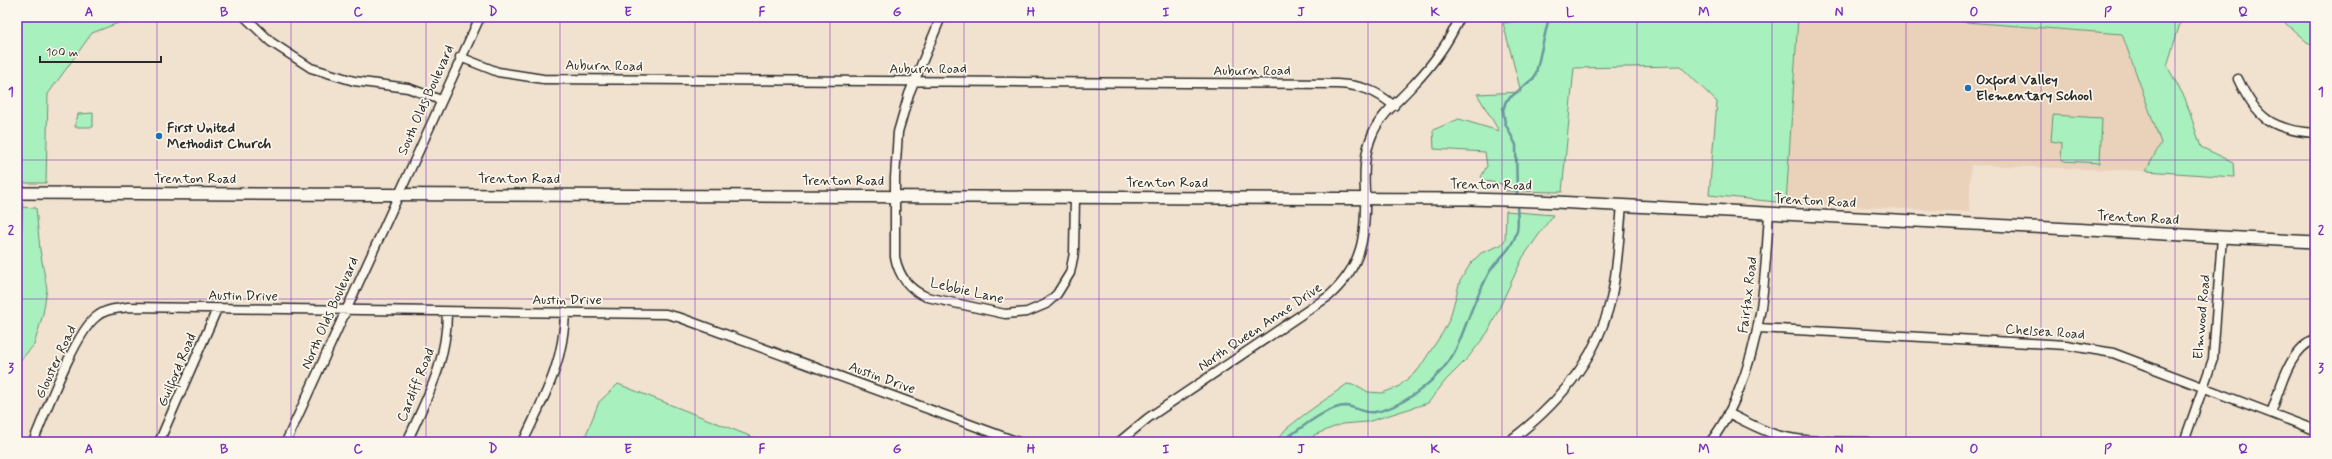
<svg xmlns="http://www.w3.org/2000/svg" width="2332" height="459" viewBox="0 0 2332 459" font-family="Mynerve,sans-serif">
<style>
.built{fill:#ead2ba}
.green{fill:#a8f0bd;stroke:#6a8e74}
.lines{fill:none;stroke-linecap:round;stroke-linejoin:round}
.stream{stroke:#67989c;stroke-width:2.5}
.street-casing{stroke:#2b2b2b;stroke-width:11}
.secondary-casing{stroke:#2b2b2b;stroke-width:14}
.street{stroke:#fbf7ec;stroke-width:8}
.secondary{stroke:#fbf7ec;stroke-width:11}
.grid{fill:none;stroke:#7b2cbf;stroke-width:1;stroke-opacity:0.55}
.poi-dot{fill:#1f6fb2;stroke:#fbf7ec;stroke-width:1.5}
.labels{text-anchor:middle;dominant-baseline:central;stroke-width:3.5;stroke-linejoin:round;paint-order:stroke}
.street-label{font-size:14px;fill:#2b2b2b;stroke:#fbf7ec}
.poi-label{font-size:14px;font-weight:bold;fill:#2b2b2b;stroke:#fbf7ec;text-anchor:start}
.neatline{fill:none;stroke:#7b2cbf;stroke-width:1.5}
.grid-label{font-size:13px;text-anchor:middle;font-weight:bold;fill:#7b2cbf}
</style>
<rect width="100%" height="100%" fill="#f1e1cf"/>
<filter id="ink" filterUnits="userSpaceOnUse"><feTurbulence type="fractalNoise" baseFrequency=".025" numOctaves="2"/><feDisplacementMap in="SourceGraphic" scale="8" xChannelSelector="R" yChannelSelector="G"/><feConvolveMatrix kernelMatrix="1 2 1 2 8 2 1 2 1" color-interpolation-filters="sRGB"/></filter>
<g filter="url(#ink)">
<path class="built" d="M 1798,17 L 1900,17 L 2122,34 L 2161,143 L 2146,171 L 1971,165 L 1969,212 L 1786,203 Z"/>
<path class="green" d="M 17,17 L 134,17 L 92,33 L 48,94 L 46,183 L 17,183 Z
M 1544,17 L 1798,17 L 1786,203 L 1709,195 L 1717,102 L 1680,66 L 1574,68 L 1562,192 L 1505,191 L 1502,184 L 1486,181 L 1481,177 L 1487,166 L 1485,152 L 1434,149 L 1433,130 L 1459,119 L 1499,131 L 1477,94 L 1521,92 L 1503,23 Z
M 1900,17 L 2182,17 L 2167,66 L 2185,98 L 2201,147 L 2233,162 L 2234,177 L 2146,171 L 2161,143 L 2122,34 Z
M 2270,17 L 2315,17 L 2315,49 L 2284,22 Z
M 93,113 L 93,127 L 75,127 L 78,114 Z
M 2053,115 L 2102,118 L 2100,163 L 2061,161 L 2062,143 L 2051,141 Z
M 17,207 L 36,208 L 40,250 L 47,289 L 43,314 L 34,345 L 17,364 Z
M 1506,211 L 1553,215 L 1523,257 L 1488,332 L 1467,359 L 1446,380 L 1428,403 L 1367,422 L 1342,424 L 1314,435 L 1311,442 L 1275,442 L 1286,429 L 1305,414 L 1347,384 L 1358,386 L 1368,392 L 1382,393 L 1398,387 L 1418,370 L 1443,332 L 1450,318 L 1460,281 L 1471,263 L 1481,253 L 1501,245 L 1505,240 Z
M 618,384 L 765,442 L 583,442 L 599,402 Z"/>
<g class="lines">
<path class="stream" d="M 17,178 L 19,180
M 1517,197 L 1516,145 L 1505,123 L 1503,110 L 1506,101 L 1535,77 L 1549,17
M 17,317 L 22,204
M 1281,442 C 1298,431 1326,406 1346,406 C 1356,407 1364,414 1375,412 C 1404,407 1442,377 1455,351 C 1465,330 1471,307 1482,287 C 1485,281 1488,273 1492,268 C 1502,255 1513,248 1517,231 C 1519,223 1517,212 1517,204"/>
<g class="street-casing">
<path id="street" d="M 245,17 L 271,42 L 311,68 L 354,81 L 408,88 L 441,100
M 941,17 L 909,94 L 898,132 L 895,178 L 895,257 C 899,276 908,289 927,297 L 1005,314 L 1027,312 L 1046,304 L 1057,294 L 1070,273 L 1074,253 L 1075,197
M 460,57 L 498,72 L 543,79 L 1337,84 C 1360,85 1376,90 1394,106
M 2238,79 C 2256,118 2272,130 2315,133
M 1759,328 L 2066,345 L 2113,353 L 2315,430
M 1728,413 C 1744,421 1760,430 1777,435 C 1806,443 1837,441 1867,442
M 2271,413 C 2280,390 2289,348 2315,340
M 33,442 C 45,414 75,333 96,317 C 105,309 116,309 128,307 L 666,314 L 681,318 L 1018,442
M 159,442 L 217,309
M 286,442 L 480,17
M 407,442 C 427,397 447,363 447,312
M 523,442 C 544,397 564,363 565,312
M 1119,442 L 1148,418 L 1329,296 C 1363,265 1366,236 1365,192 C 1364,173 1364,154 1372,135 C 1380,115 1400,100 1414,84 C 1433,64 1449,42 1460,17
M 1508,442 C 1557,406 1597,359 1611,299 C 1618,269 1619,237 1622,205
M 1710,442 C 1722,428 1730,411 1737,395 C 1763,334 1765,278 1769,213
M 2184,442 L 2213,359 L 2222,237"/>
</g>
<g class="secondary-casing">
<path id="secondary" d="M 17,193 L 1467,199 L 1537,201 L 2315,242"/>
</g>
<use href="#street" class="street"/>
<use href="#secondary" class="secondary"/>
</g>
</g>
<path class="grid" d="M 157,17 L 157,442M 291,17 L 291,442M 426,17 L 426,442M 560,17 L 560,442M 695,17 L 695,442M 830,17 L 830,442M 964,17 L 964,442M 1099,17 L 1099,442M 1233,17 L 1233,442M 1368,17 L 1368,442M 1502,17 L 1502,442M 1637,17 L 1637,442M 1772,17 L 1772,442M 1906,17 L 1906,442M 2041,17 L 2041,442M 2175,17 L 2175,442M 17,160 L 2315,160M 17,299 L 2315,299"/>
<g class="poi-dot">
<circle cx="1968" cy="88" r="4"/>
<circle cx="159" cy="136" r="4"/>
</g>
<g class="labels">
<g class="street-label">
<text transform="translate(604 66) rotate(1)">Auburn Road</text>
<text x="928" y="69">Auburn Road</text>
<text x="1252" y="71">Auburn Road</text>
<text transform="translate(426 100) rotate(-66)">South Olds Boulevard</text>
<text x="195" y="179">Trenton Road</text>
<text x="519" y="179">Trenton Road</text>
<text x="843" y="181">Trenton Road</text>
<text x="1167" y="183">Trenton Road</text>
<text transform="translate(1491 185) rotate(1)">Trenton Road</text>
<text transform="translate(1815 201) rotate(3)">Trenton Road</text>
<text transform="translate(2138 218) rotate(3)">Trenton Road</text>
<text transform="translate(967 291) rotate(13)">Lebbie Lane</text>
<text transform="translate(1748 295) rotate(-83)">Fairfax Road</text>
<text transform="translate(243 296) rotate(1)">Austin Drive</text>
<text x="567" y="300">Austin Drive</text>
<text transform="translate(330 313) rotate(-66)">North Olds Boulevard</text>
<text transform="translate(2202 317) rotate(-85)">Elmwood Road</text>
<text transform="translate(1260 327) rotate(-34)">North Queen Anne Drive</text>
<text transform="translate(2045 332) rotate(4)">Chelsea Road</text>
<text transform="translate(56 362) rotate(-65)">Glouster Road</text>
<text transform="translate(177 370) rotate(-67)">Guilford Road</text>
<text transform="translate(882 378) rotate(20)">Austin Drive</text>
<text transform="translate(416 385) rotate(-68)">Cardiff Road</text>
</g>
<g class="poi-label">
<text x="1976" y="80">Oxford Valley<tspan x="1976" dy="16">Elementary School</tspan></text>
<text x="167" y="128">First United<tspan x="167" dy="16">Methodist Church</tspan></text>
</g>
</g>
<rect width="2332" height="459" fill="none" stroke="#fbf7ec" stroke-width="44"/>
<path d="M40 56v6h121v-6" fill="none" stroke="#2b2b2b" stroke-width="2"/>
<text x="46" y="56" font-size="12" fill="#2b2b2b" stroke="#fbf7ec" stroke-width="3" paint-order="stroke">100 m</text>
<rect x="22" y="22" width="2288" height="415" class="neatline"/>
<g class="grid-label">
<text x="89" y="16">A</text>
<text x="224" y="16">B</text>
<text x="358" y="16">C</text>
<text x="493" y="16">D</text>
<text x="628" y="16">E</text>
<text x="762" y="16">F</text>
<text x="897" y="16">G</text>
<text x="1031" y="16">H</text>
<text x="1166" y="16">I</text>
<text x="1301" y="16">J</text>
<text x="1435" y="16">K</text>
<text x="1570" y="16">L</text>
<text x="1704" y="16">M</text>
<text x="1839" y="16">N</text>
<text x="1974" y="16">O</text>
<text x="2108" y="16">P</text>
<text x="2243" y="16">Q</text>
<text x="11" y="96">1</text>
<text x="2321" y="96">1</text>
<text x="11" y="234">2</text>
<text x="2321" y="234">2</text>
<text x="11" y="372">3</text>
<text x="2321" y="372">3</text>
<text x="89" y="453">A</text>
<text x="224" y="453">B</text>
<text x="358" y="453">C</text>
<text x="493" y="453">D</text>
<text x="628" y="453">E</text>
<text x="762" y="453">F</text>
<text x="897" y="453">G</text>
<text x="1031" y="453">H</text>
<text x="1166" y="453">I</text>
<text x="1301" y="453">J</text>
<text x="1435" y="453">K</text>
<text x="1570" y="453">L</text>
<text x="1704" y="453">M</text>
<text x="1839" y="453">N</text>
<text x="1974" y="453">O</text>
<text x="2108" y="453">P</text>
<text x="2243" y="453">Q</text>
</g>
</svg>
